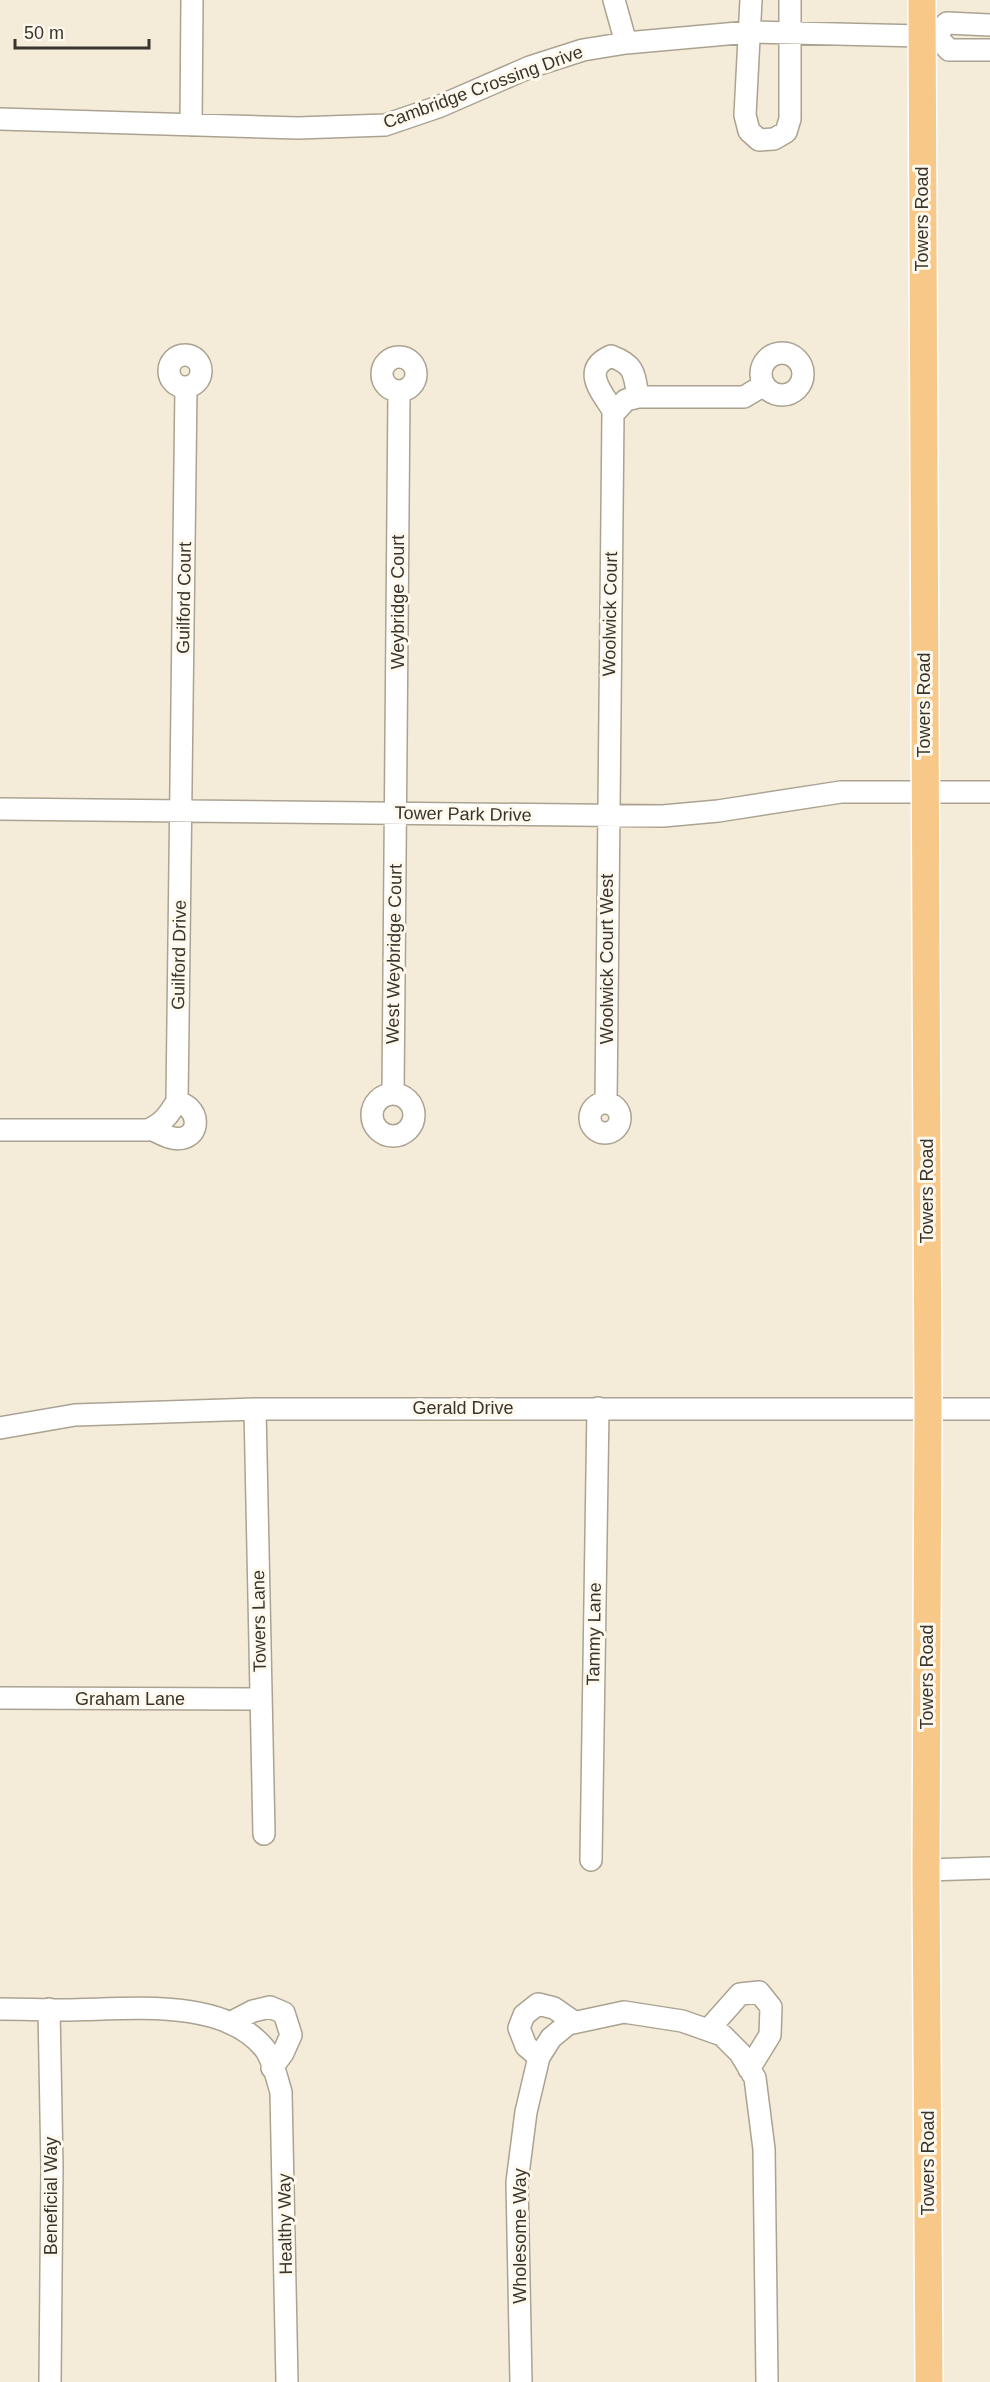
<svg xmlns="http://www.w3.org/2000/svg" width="990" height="2382" viewBox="0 0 990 2382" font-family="Helvetica,sans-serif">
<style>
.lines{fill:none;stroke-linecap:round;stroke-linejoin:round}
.minor-casing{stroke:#aba391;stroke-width:24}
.major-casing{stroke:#fff;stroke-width:30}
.minor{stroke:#fff;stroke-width:21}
.major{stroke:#f7c887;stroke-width:27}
.labels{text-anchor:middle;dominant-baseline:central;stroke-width:6;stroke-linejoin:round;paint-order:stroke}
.street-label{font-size:18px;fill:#39352e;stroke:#fef8ed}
</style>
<rect width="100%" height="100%" fill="#f4ebd8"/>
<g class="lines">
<g class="minor-casing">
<path id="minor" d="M 614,0 L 626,43
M 751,0 L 745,115 L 749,131 L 759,140 L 774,139 L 786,132 L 790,119 L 790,0
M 935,35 L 949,50 L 990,50
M 0,119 L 298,128 L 385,125 L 438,107 L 530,67 L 583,50 L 626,43 L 749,32 L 921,36 L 935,35 L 947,23 L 990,25
M 191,125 L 192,0
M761 374a21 21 0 1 1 42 0a21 21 0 1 1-42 0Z
M169 371a16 16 0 1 1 32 0a16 16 0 1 1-32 0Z
M382 374a17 17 0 1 1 34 0a17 17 0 1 1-34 0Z
M 614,412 C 602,392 580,370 611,356 C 635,365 634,373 638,397
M 0,809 L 663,816 L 718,811 L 841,792 L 990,792
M 393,1094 L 399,392
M372 1115a21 21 0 1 1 42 0a21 21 0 1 1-42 0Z
M590 1118a15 15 0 1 1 30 0a15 15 0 1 1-30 0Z
M 606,1103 L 613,414 L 626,400 L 638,397 L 744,397 L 764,385
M 151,1129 C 160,1133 172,1141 183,1138 C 197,1135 199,1118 189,1108 C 186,1105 180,1103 177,1101
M 0,1130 L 148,1130 C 163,1123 169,1115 177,1101 L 186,387
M 255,1409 L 264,1834
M 0,1428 L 75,1415 L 255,1409 L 990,1409
M 0,1698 L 261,1699
M 591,1860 L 598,1408
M 926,1870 L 990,1868
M 0,2009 C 21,2009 43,2010 64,2010 C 125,2010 223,1996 265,2049 C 273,2060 277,2079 281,2092 L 287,2382
M 49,2009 L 52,2167 L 50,2382
M 230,2023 L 253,2011 L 270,2007 L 284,2013 L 291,2035 L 283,2053 L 272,2068
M 708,2030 L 740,1994 L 759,1992 L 771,2007 L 770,2035 L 749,2069
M 539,2057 L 526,2046 L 519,2028 L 524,2015 L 538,2004 L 554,2008 L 574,2022
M 521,2382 L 517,2182 L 526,2112 L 539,2057 L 551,2038 L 568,2024 L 624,2012 L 682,2021 L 722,2035 L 740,2053 L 755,2078 L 764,2149 L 767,2382"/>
</g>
<g class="major-casing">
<path id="major" d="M 922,0 L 928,1409 L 926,1870 L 929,2382"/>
</g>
<use href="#minor" class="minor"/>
<use href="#major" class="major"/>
</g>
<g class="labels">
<g class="street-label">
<text transform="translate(483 87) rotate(-20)">Cambridge Crossing Drive</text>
<text transform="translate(922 219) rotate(-90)">Towers Road</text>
<text transform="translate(184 598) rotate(-89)">Guilford Court</text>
<text transform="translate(398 602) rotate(-90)">Weybridge Court</text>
<text transform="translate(610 614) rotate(-89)">Woolwick Court</text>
<text transform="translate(924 705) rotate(-90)">Towers Road</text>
<text transform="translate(463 814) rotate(1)">Tower Park Drive</text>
<text transform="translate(394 954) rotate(-89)">West Weybridge Court</text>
<text transform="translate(179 955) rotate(-89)">Guilford Drive</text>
<text transform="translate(607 959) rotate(-90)">Woolwick Court West</text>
<text transform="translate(927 1191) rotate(-90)">Towers Road</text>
<text x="463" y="1408">Gerald Drive</text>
<text transform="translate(259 1621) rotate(-91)">Towers Lane</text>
<text transform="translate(594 1634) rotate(-89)">Tammy Lane</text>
<text transform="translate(927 1677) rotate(-90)">Towers Road</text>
<text x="130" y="1699">Graham Lane</text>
<text transform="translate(928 2163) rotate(-90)">Towers Road</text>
<text transform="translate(51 2196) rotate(-90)">Beneficial Way</text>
<text transform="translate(285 2224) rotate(-91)">Healthy Way</text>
<text transform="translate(520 2236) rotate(-90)">Wholesome Way</text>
</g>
</g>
<path d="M15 39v9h134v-9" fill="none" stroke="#39352e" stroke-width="3"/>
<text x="24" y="39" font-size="18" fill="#39352e" stroke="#fef8ed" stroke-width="4.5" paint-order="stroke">50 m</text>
</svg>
